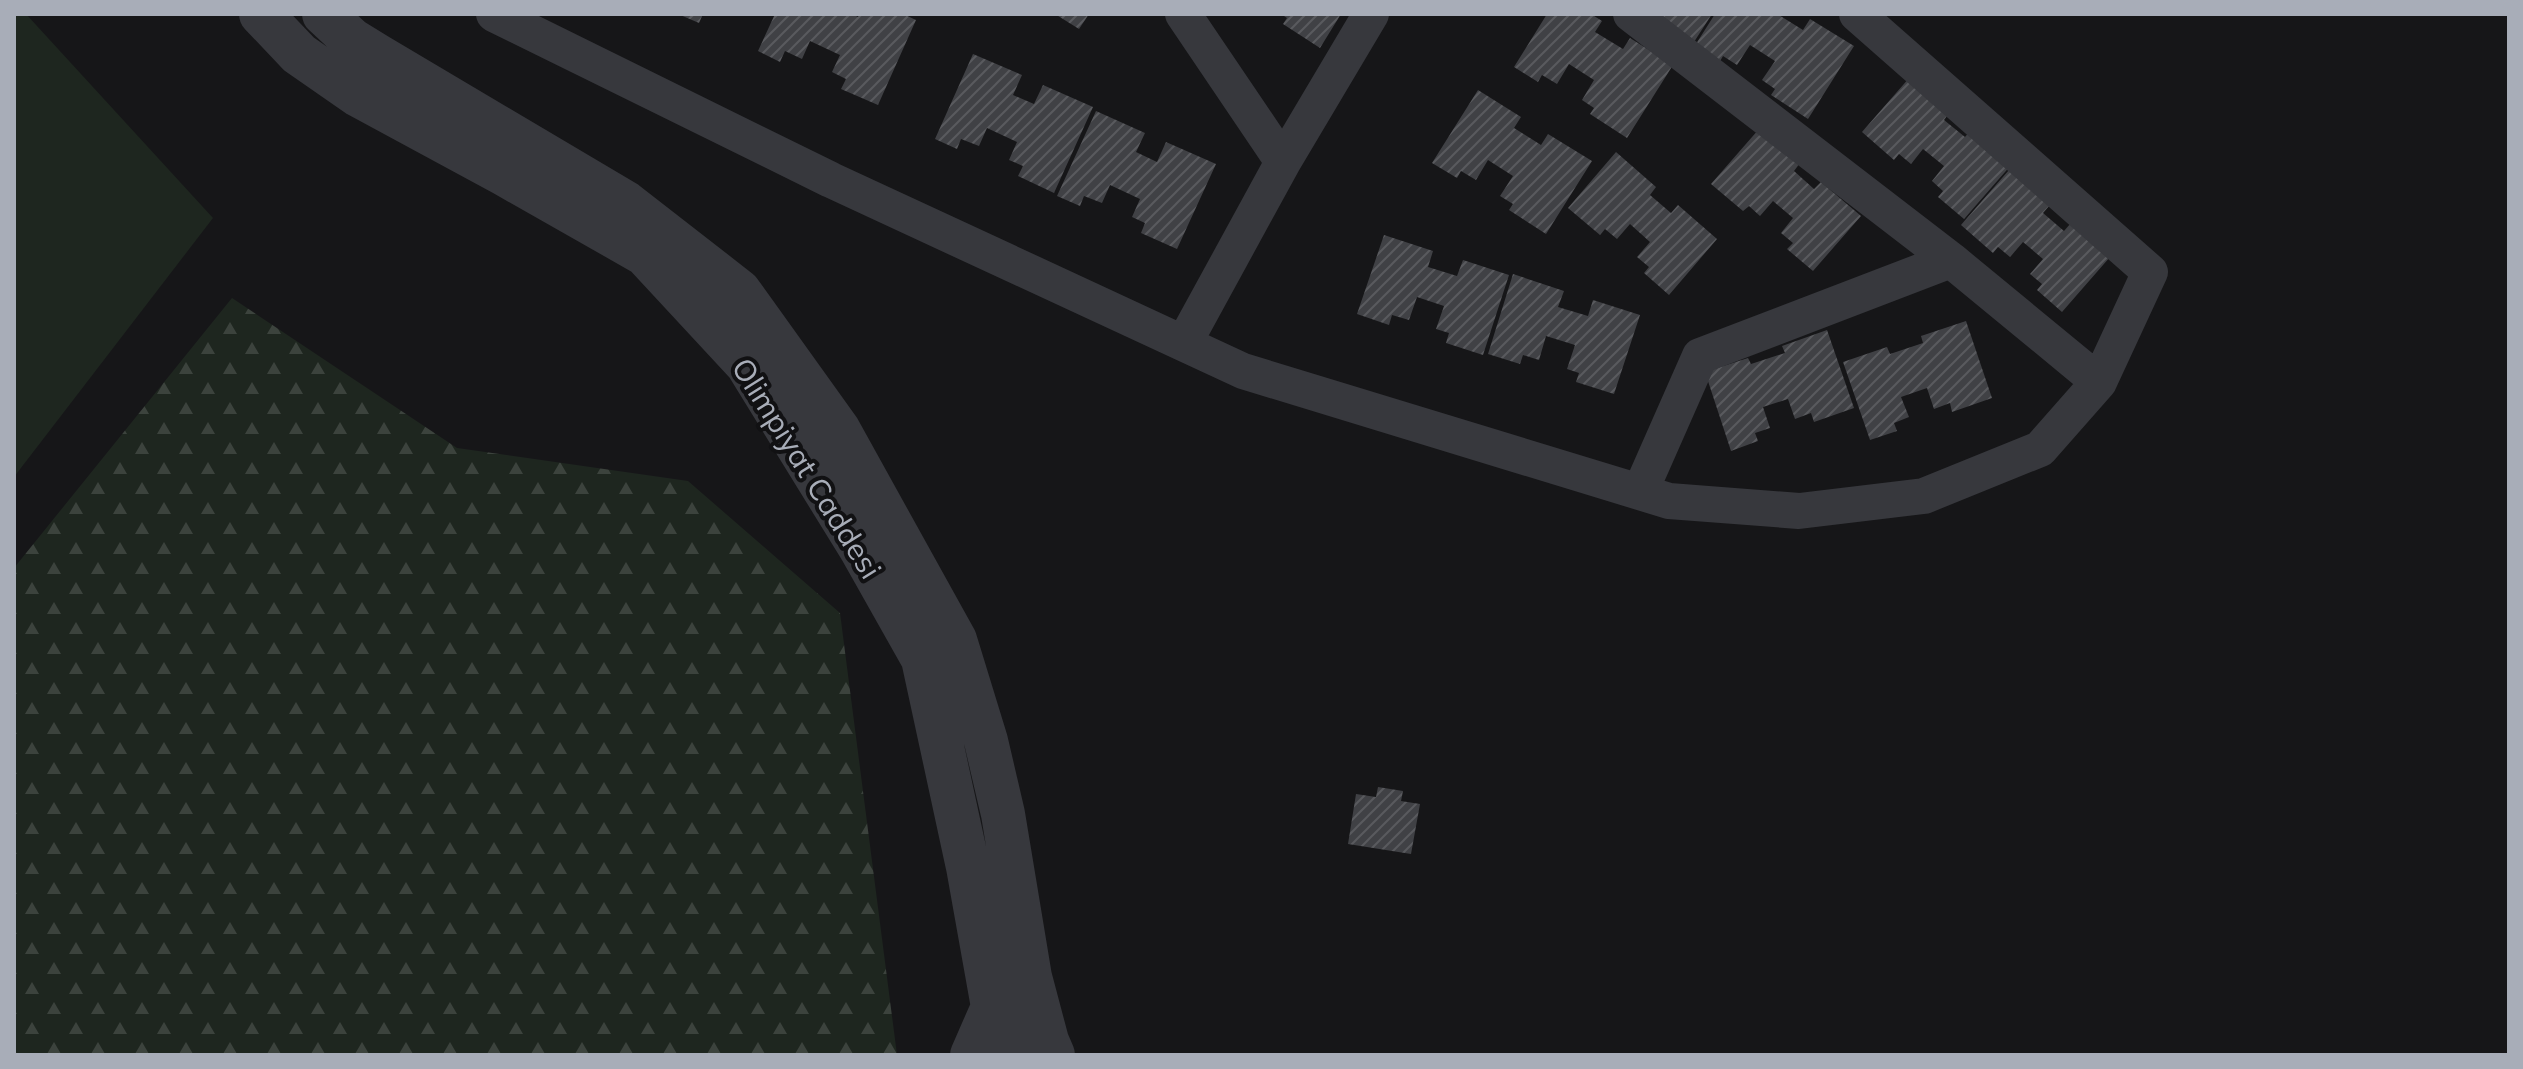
<svg xmlns="http://www.w3.org/2000/svg" width="2523" height="1069" viewBox="0 0 2523 1069" font-family="Mulish,sans-serif">
<style>
.green{fill:#1e261f}
.forest{fill:url(#forest-firs)}
.building{fill:url(#building-hatch)}
.lines{fill:none;stroke-linecap:round;stroke-linejoin:round}
.minor{stroke:#37383d;stroke-width:36}
.tertiary{stroke:#37383d;stroke-width:44}
.labels{text-anchor:middle;dominant-baseline:central;stroke-width:8;stroke-linejoin:round;paint-order:stroke}
.street-label{font-size:30px;fill:#a8adb8;stroke:#111113}
</style>
<defs>
<pattern id="forest-firs" width="22" height="20" patternUnits="userSpaceOnUse" patternTransform="scale(2)"><rect width="22" height="20" fill="#1e261f"/><path d="M5 1l3.5 6h-7zM16 11l3.5 6h-7z" fill="#3c433d"/></pattern>
<pattern id="building-hatch" width="6" height="6" patternUnits="userSpaceOnUse" patternTransform="scale(2)"><rect width="6" height="6" fill="#404145"/><path d="M-1 1l2-2M0 6l6-6M5 7l2-2" fill="none" stroke="#595a5e"/></pattern>
</defs>
<rect width="100%" height="100%" fill="#161618"/>
<path class="green" d="M 14,14 L 26,14 L 213,218 L 14,477 Z"/>
<path class="forest" d="M 232,298 L 457,448 L 688,481 L 840,613 L 897,1055 L 14,1055 L 14,568 Z"/>
<path class="building" d="M 678,14 L 703,14 L 699,23 Z
M 775,14 L 852,14 L 858,17 L 859,14 L 903,14 L 916,20 L 878,105 L 841,89 L 846,79 L 832,72 L 840,55 L 810,41 L 802,59 L 785,51 L 780,62 L 758,51 Z
M 1055,14 L 1089,14 L 1079,29 Z
M 1281,14 L 1341,14 L 1320,48 L 1283,24 L 1287,18 Z
M 1547,14 L 1591,14 L 1602,21 L 1595,32 L 1623,49 L 1630,38 L 1673,65 L 1627,138 L 1590,114 L 1594,108 L 1582,100 L 1594,80 L 1569,64 L 1557,84 L 1542,75 L 1538,82 L 1514,67 Z
M 1660,14 L 1712,14 L 1694,42 Z
M 1715,14 L 1777,14 L 1803,30 L 1810,19 L 1854,46 L 1808,119 L 1771,95 L 1775,89 L 1762,80 L 1775,61 L 1750,45 L 1737,65 L 1723,56 L 1719,63 L 1694,47 Z
M 973,54 L 1022,75 L 1013,95 L 1034,104 L 1043,85 L 1093,107 L 1054,193 L 1018,176 L 1023,166 L 1009,160 L 1017,142 L 987,128 L 979,146 L 961,139 L 957,149 L 935,139 Z
M 1910,77 L 1950,112 L 1944,120 L 1965,137 L 1972,129 L 2012,164 L 1964,219 L 1938,197 L 1943,191 L 1932,181 L 1944,166 L 1923,149 L 1911,164 L 1899,154 L 1894,160 L 1862,132 Z
M 1478,90 L 1521,117 L 1514,128 L 1541,145 L 1548,134 L 1592,161 L 1546,234 L 1509,210 L 1513,204 L 1500,196 L 1513,176 L 1488,160 L 1476,180 L 1461,171 L 1457,178 L 1432,163 Z
M 1096,111 L 1145,133 L 1136,152 L 1157,162 L 1166,142 L 1216,164 L 1177,249 L 1141,233 L 1145,223 L 1132,217 L 1140,199 L 1110,185 L 1102,203 L 1084,196 L 1080,206 L 1057,196 Z
M 1759,129 L 1800,163 L 1794,171 L 1814,189 L 1821,182 L 1861,216 L 1813,271 L 1787,249 L 1793,243 L 1781,233 L 1793,218 L 1773,201 L 1760,216 L 1749,206 L 1743,211 L 1711,184 Z
M 1616,152 L 1656,187 L 1650,195 L 1671,213 L 1678,205 L 1717,239 L 1669,295 L 1644,273 L 1649,267 L 1637,257 L 1650,242 L 1630,224 L 1617,239 L 1605,229 L 1600,235 L 1568,208 Z
M 2009,170 L 2050,205 L 2043,213 L 2064,231 L 2071,223 L 2110,257 L 2062,312 L 2037,290 L 2042,284 L 2030,274 L 2043,259 L 2023,242 L 2010,257 L 1998,247 L 1993,253 L 1961,225 Z
M 1384,235 L 1433,251 L 1428,267 L 1457,276 L 1463,260 L 1509,275 L 1483,355 L 1446,343 L 1449,333 L 1436,329 L 1444,306 L 1417,297 L 1409,320 L 1392,315 L 1389,325 L 1357,314 Z
M 1513,274 L 1564,291 L 1558,307 L 1588,316 L 1593,300 L 1640,315 L 1614,394 L 1576,382 L 1579,373 L 1567,369 L 1575,345 L 1546,336 L 1539,360 L 1523,355 L 1520,364 L 1488,354 Z
M 1966,321 L 1992,398 L 1952,412 L 1950,403 L 1934,409 L 1927,388 L 1901,397 L 1909,417 L 1894,423 L 1897,431 L 1870,440 L 1843,362 L 1887,347 L 1890,354 L 1923,343 L 1921,336 Z
M 1827,330 L 1854,408 L 1814,422 L 1811,413 L 1795,419 L 1788,399 L 1763,407 L 1770,428 L 1755,433 L 1758,441 L 1731,451 L 1705,372 L 1748,358 L 1751,364 L 1785,353 L 1782,346 Z
M 1378,787 L 1403,791 L 1401,801 L 1420,804 L 1411,854 L 1348,844 L 1356,794 L 1376,797 Z"/>
<g class="lines">
<path class="minor" d="M 494,14 L 831,180 L 1243,371 L 1669,501 L 1799,511 L 1924,496 L 2040,449 L 2099,382 L 2150,272 L 1857,14
M 1183,14 L 1283,162
M 1631,14 L 1951,260 L 2099,382
M 1184,343 L 1283,162 L 1371,14
M 1640,492 L 1700,356 L 1951,260"/>
<path class="tertiary" d="M 261,14 L 299,54 L 358,95 L 504,174 L 645,254 L 747,364 L 861,549 L 923,659 L 968,867 L 993,1007 L 1009,1055
M 324,14 L 352,40 L 378,56 L 626,203 L 739,291 L 838,429 L 955,640 L 986,741 L 1003,814 L 1030,977 L 1047,1041 L 1053,1055
M 972,1055 L 993,1007"/>
</g>
<g class="labels">
<g class="street-label">
<text transform="translate(807 468) rotate(58)">Olimpiyat Caddesi</text>
</g>
</g>
<rect width="2523" height="1069" fill="none" stroke="#a8adb8" stroke-width="32"/>
</svg>
